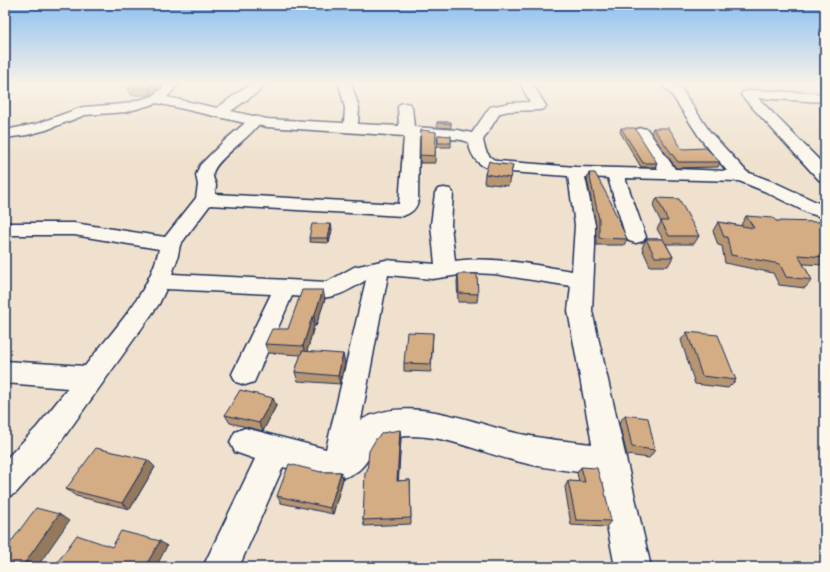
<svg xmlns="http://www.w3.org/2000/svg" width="830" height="572" viewBox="0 0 830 572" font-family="Caveat,sans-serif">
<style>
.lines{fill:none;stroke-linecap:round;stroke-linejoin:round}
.minor-casing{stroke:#1b2f5e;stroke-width:3}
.minor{fill:#fbf7ec;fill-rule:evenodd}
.wall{fill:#b69572;stroke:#1b2f5e}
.shaded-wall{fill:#94795d;stroke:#1b2f5e}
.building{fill:#d4ad85;stroke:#1b2f5e}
</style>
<rect width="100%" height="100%" fill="#efe1cd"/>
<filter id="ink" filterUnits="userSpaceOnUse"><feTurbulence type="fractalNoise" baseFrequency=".025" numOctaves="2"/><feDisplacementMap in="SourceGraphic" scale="8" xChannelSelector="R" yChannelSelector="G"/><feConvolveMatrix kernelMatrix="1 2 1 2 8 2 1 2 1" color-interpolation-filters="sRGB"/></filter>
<g filter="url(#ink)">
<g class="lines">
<g class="minor-casing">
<path id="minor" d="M 167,83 L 180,83 L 167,97 L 217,108 L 251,83 L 264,83 L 259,91 L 231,111 L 267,119 L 344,123 L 345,108 L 339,83 L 351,83 L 359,108 L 358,124 L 399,126 L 398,107 L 400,104 L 405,103 L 410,104 L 412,107 L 414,127 L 457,130 L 472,133 L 490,107 L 509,103 L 530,102 L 520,83 L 532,83 L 546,106 L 544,109 L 539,110 L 509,111 L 500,113 L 483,140 C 485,150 487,157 497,161 L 576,167 L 658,169 L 635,132 L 637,129 L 642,128 L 647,129 L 675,169 L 727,171 L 700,138 L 672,95 L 660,83 L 673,83 L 682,90 L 710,132 L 747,172 L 776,183 L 825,206 L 825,218 L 808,213 L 764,191 L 739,181 L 625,178 L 646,237 L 643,241 L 636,243 L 629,241 L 626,237 L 608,178 L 585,177 L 595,225 L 595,247 L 592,311 L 651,567 L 615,567 L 597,474 C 570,471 543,468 516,461 C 469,449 433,428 382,439 C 373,447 370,459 362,467 C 342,489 306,473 283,467 L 239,567 L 203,567 L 255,459 L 235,452 L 230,442 L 235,432 L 245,428 L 326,449 L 366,280 C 334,300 329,299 292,296 L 254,382 L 245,385 L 236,382 L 232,374 L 271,294 L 166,289 L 159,304 L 57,447 L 16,493 L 5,498 L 5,460 L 37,427 L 68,388 L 5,383 L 5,361 L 85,366 C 113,330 149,295 159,249 L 74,235 L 5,235 L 5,223 L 74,223 L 165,237 L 196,198 L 198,185 L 196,175 L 200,165 L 223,142 L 245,123 L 157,103 L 126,112 L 85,115 L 46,130 L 27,135 L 5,138 L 5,130 L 36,124 L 83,107 L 124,104 L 153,96 ZM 258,125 L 267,127 L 404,136 L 399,204 L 215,194 C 215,191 216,188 216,185 C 215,181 212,177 213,173 C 216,160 249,138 258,125 ZM 419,136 L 462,140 L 468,142 C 472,160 480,167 497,171 L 568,176 L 575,225 L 572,271 C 534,265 494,256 455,261 L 451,225 L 453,193 L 450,189 L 444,188 L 438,189 L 435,193 L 431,225 L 435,264 L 386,260 L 354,267 L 327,282 L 172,274 L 177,260 L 180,245 L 210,205 L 403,216 C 411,213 415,210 418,202 ZM 473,273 L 494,274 L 571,286 L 568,311 L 592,444 C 567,441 541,439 516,433 C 469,422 409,394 361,420 L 388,275 L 432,279 Z
M 756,90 L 825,94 L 825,102 L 758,98 L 825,166 L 825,181 L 819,180 L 741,95 L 743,92 Z"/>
</g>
<use href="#minor" class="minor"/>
</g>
<path class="wall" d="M 165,83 L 152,95 L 131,95 L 128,88 Z
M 437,122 L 451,122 L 451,128 L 437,127 Z
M 621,128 L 657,163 L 655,167 L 641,167 L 620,132 Z
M 653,128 L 682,149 L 720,162 L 718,167 L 676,168 L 651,133 Z
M 421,130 L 436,132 L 435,163 L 420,163 Z
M 438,135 L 451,136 L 451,147 L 437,147 Z
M 498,164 L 513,165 L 508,186 L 484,183 L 485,174 Z
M 589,173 L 613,206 L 612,208 L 627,239 L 624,245 L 596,245 L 596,225 L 587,179 Z
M 657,198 L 699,236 L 694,244 L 666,244 L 673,257 L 668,266 L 650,266 L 642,248 L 646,239 L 663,239 L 657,229 L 661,222 L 653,206 Z
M 746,216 L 776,221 L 825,226 L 825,265 L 803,264 L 812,280 L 805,288 L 779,285 L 773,273 L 725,263 L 722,246 L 718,245 L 713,231 L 718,222 L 742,226 L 741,225 Z
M 332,229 L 329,243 L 310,242 L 309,238 Z
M 458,274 L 478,294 L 477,302 L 458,302 L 457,282 Z
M 325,299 L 316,326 L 314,326 L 307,351 L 345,363 L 340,384 L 298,381 L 295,372 L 301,355 L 268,353 L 265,344 L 288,329 Z
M 687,332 L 736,380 L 728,388 L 695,384 L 681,340 Z
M 433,333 L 431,372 L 404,371 L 404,363 Z
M 273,398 L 276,406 L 263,431 L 230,423 L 225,415 Z
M 625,415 L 655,450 L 649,458 L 627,455 L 619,423 Z
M 401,438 L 398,481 L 410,480 L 411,524 L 364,526 L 363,520 L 367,472 Z
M 148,460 L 155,467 L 130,509 L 76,496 L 66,489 Z
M 581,467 L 611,521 L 606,527 L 571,525 L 565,487 L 568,481 L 579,482 L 577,473 Z
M 321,472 L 341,472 L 343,479 L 333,514 L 281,503 L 277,496 Z"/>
<path class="shaded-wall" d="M 155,83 L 165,83 L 152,95 L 149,88 Z
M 331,224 L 332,229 L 329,243 L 328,238 Z
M 323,290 L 325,299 L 316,326 L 314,317 Z
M 312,317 L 314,326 L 306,355 L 303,346 Z
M 343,354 L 345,363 L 340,384 L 338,376 Z
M 273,398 L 276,406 L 263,431 L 259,423 Z
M 400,430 L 401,438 L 398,487 L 397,481 Z
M 148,460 L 155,467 L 130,509 L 122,503 Z
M 341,472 L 343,479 L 333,514 L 330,508 Z
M 59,514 L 69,521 L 37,567 L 22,567 Z
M 160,541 L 167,546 L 156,567 L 145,567 Z"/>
<path class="building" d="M 134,83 L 155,83 L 149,88 L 128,88 Z
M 437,122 L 451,122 L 451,124 L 437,123 Z
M 621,128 L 635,128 L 657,163 L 643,163 Z
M 653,128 L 669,128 L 682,149 L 706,148 L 720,162 L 678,162 Z
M 421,130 L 436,132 L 435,156 L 420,155 Z
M 438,135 L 451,136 L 451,143 L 438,143 Z
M 489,161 L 498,164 L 513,165 L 510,178 L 485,174 Z
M 589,173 L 595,173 L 613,206 L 612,206 L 627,239 L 599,238 L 599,219 Z
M 657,198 L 679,199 L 699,236 L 669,236 L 661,221 L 668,221 Z
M 746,216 L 773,218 L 776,221 L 822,222 L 825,226 L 825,257 L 798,255 L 812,280 L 786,277 L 780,264 L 731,255 L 727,237 L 724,237 L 718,222 L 754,228 Z
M 312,224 L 331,224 L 328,238 L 309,238 Z
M 646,239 L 663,239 L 673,257 L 655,257 Z
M 458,274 L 477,274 L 478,294 L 459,293 Z
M 302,290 L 323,290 L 314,317 L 312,317 L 303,346 L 265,344 L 272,329 L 288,329 Z
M 407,332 L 433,333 L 431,364 L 404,363 Z
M 687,332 L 718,335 L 736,380 L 702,376 Z
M 302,351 L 343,354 L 338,376 L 295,372 Z
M 240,390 L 273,398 L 259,423 L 225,415 Z
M 625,415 L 648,418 L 655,450 L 632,447 Z
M 400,430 L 397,481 L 410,480 L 411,518 L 363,520 L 365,472 L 367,472 L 369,451 L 376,439 L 382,433 Z
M 96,448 L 148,460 L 122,503 L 66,489 Z
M 289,464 L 321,472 L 341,472 L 330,508 L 277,496 Z
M 581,467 L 597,468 L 601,482 L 603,483 L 611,521 L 576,520 L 568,481 L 585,482 Z
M 36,508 L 59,514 L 22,567 L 5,567 L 5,550 Z
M 121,531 L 160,541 L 145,567 L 54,567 L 77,535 L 112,547 Z"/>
</g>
<linearGradient id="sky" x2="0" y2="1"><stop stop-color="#8cc0f1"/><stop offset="0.51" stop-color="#f8f2e8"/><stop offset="1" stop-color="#f8f2e8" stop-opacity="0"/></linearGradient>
<rect width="830" height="163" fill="url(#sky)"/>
<rect width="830" height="572" fill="none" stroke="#fbf7ec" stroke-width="20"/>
<rect x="10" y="10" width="810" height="552" fill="none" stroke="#1b2f5e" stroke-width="1.5" filter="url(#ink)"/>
</svg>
